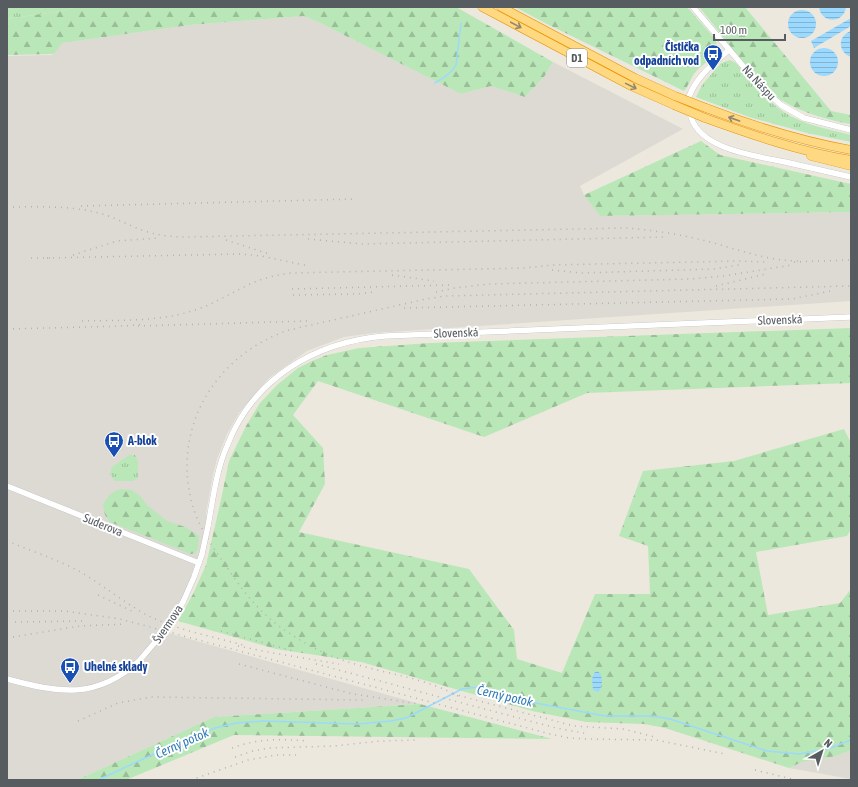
<svg xmlns="http://www.w3.org/2000/svg" width="858" height="787" viewBox="0 0 858 787" font-family="'Asap Condensed',sans-serif">
<style>
.industrial{fill:#dcdad3}
.grass{fill:url(#grass-tufts)}
.forest{fill:url(#forest-firs)}
.water{fill:url(#water-rules)}
.lines{fill:none;stroke-linecap:round;stroke-linejoin:round}
.stream{stroke:#9bd9ff;stroke-width:1.5}
.minor-casing{stroke:#b4b8bd;stroke-width:6}
.highway-casing{stroke:#ea9400;stroke-width:9}
.minor{stroke:#fff;stroke-width:5.5}
.highway{stroke:#ffd882;stroke-width:8}
.rail{stroke:#b1b2b2;stroke-width:1.5;stroke-dasharray:1 5;stroke-linecap:butt}
.minor-bridge-casing{stroke:#b4b8bd;stroke-width:6;stroke-linecap:butt}
.highway-bridge-casing{stroke:#ea9400;stroke-width:9;stroke-linecap:butt}
.minor-bridge{stroke:#fff;stroke-width:5.5}
.highway-bridge{stroke:#ffd882;stroke-width:8}
.oneway{stroke:#92876d}
.labels{text-anchor:middle;dominant-baseline:central;stroke-width:4;stroke-linejoin:round;paint-order:stroke}
.shield{fill:#fff;stroke:#898d90;stroke-width:1}
.shield-label{font-size:11px;font-weight:bold;fill:#575c61}
.transit-label{font-size:12px;font-weight:bold;fill:#164399;stroke:#fff;text-anchor:start}
.street-label{font-size:12px;fill:#575c61;stroke:#fff}
.water-label{font-size:13px;font-style:italic;fill:#317bb8;stroke:#fff}
</style>
<defs>
<pattern id="grass-tufts" width="24" height="20" patternUnits="userSpaceOnUse"><rect width="24" height="20" fill="#bae7b7"/><path d="M3 7l-1-3M5 7V3M7 7l1-3M15 17l-1-3M17 17v-4M19 17l1-3" fill="none" stroke="#9abe98"/></pattern>
<pattern id="forest-firs" width="22" height="20" patternUnits="userSpaceOnUse"><rect width="22" height="20" fill="#bae7b7"/><path d="M5 1l3.5 6h-7zM16 11l3.5 6h-7z" fill="#9abe98"/></pattern>
<pattern id="water-rules" width="6" height="5" patternUnits="userSpaceOnUse"><rect width="6" height="5" fill="#9bd9ff"/><path d="M0 2.5h6" fill="none" stroke="#81b3d2"/></pattern>
</defs>
<rect width="100%" height="100%" fill="#ece8de"/>
<path class="industrial" d="M 304,16 L 320,23 L 461,94 L 491,86 L 525,97 L 544,77 L 553,62 L 683,129 L 580,186 L 584,195 L 600,216 L 851,212 L 851,301 L 374,333 L 344,337 L 307,351 L 269,378 L 239,413 L 227,434 L 217,459 L 213,475 L 206,513 L 208,526 L 194,578 L 165,632 L 420,704 L 214,717 L 77,780 L 7,780 L 7,56 L 52,55 L 54,54 L 61,43 L 190,25 Z
M 851,750 L 851,779 L 789,768 L 802,762 L 836,756 Z"/>
<path class="grass" d="M 7,7 L 78,7 L 61,11 L 7,19 Z
M 730,60 L 736,63 C 751,80 764,99 784,112 C 803,125 829,129 851,135 L 851,142 L 807,133 L 749,117 L 696,97 L 702,85 L 721,63 Z
M 129,455 L 135,455 L 138,461 L 138,478 L 133,481 L 115,481 L 110,474 L 112,467 Z"/>
<path class="forest" d="M 78,7 L 456,7 L 553,62 L 544,77 L 525,97 L 491,86 L 461,94 L 320,23 L 304,16 L 190,25 L 62,43 L 54,54 L 7,55 L 7,19 L 61,11 Z
M 515,7 L 687,7 L 716,40 L 717,54 C 710,60 700,66 694,74 C 690,80 689,85 684,91 L 547,24 Z
M 699,7 L 745,7 L 831,111 L 851,115 L 851,124 C 829,121 794,110 777,97 C 749,74 723,35 699,7 Z
M 701,141 L 720,155 L 851,184 L 851,212 L 600,216 L 584,195 Z
M 851,328 L 851,383 L 587,393 L 484,437 L 318,381 L 293,415 L 323,448 L 325,484 L 299,532 L 469,569 L 514,630 L 517,659 L 562,673 L 595,594 L 650,594 L 648,546 L 619,536 L 643,471 L 734,461 L 844,429 L 851,443 L 851,529 L 847,536 L 756,552 L 768,615 L 840,603 L 851,589 L 851,750 L 836,756 L 802,762 L 789,768 L 665,728 L 644,724 L 586,722 L 532,711 L 361,662 L 276,649 L 178,621 L 193,594 L 206,565 L 220,504 L 229,461 L 246,426 L 260,403 L 277,385 L 298,368 L 312,361 L 327,355 L 359,348 L 430,343 Z
M 121,489 L 132,490 L 140,496 L 148,506 L 167,521 L 185,527 L 199,536 L 198,549 L 195,553 L 191,554 L 110,522 L 105,515 L 103,505 C 107,497 112,491 121,489 Z
M 420,704 L 552,739 L 234,735 L 126,780 L 77,780 L 214,717 Z"/>
<path class="water" d="M 819,7 L 846,7 C 844,24 821,24 819,7 Z
M788 24a14 14 0 1 1 28 0a14 14 0 1 1-28 0Z
M 851,18 L 851,26 L 814,48 L 811,41 Z
M 851,31 L 851,57 C 838,52 837,36 851,31 Z
M810 62a14 14 0 1 1 28 0a14 14 0 1 1-28 0Z
M 597,671 L 601,674 C 602,681 603,687 598,692 L 593,690 L 592,679 L 594,673 Z"/>
<g class="lines">
<path class="stream" d="M 435,83 C 443,78 451,74 456,65 L 461,23
M 98,780 L 171,746 L 215,728 L 236,723 L 264,721 L 357,724 L 391,721 L 406,718 L 462,689 L 478,687 L 503,697 L 605,716 L 653,716 L 670,719 L 767,751 L 799,754 L 828,749 L 851,740"/>
<g class="minor-casing">
<path id="minor" d="M 693,7 L 760,86 L 781,105 L 804,118 L 851,130
M 689,97 C 696,77 713,64 729,50
M 691,117 C 701,150 757,156 785,162 C 807,167 829,172 851,177
M 7,486 L 199,563
M 208,526 C 213,499 216,471 227,446 C 253,378 315,342 385,336 L 851,317
M 183,602 L 194,577 L 202,554
M 7,679 C 59,693 96,700 139,661"/>
</g>
<g class="highway-casing">
<path id="highway" d="M 482,7 L 631,86 L 674,105
M 501,7 L 635,78 L 675,96
M 706,108 C 753,126 802,141 851,150
M 705,118 C 752,135 801,152 851,160
M 811,156 L 851,166"/>
</g>
<use href="#minor" class="minor"/>
<use href="#highway" class="highway"/>
<path class="rail" d="M 81,206 L 356,199
M 7,207 C 39,207 71,205 102,214 C 114,217 126,224 139,229 C 154,235 170,237 187,237 L 626,228 C 653,230 684,235 710,242 C 740,250 768,261 799,261
M 308,239 L 363,244 L 664,237
M 226,240 L 269,254
M 73,255 L 117,241 L 159,238
M 31,258 L 51,258
M 47,258 L 239,254 L 262,256 L 308,266
M 794,262 L 851,260
M 552,270 L 581,273 L 714,269 L 739,265
M 392,275 L 434,281
M 716,286 L 766,274
M 292,289 L 450,285
M 436,292 L 455,288 L 489,284 L 691,279 L 724,276 L 792,265
M 293,295 L 358,294 L 373,292
M 404,308 L 792,299 L 830,291
M 82,321 C 120,320 159,322 195,310 C 214,304 231,293 250,284 C 263,278 277,275 291,273 L 524,268 L 553,265 L 739,261 L 766,262
M 138,326 L 308,321
M 7,329 L 125,326 L 144,324
M 7,541 C 29,550 53,558 75,569 C 103,584 127,606 155,619 C 183,631 214,637 243,645
M 98,595 L 136,613
M 7,611 L 65,611 L 120,619 L 550,734 L 569,738 L 587,739 L 656,740 L 725,754
M 15,622 L 83,621
M 221,631 L 293,651
M 7,638 L 80,626 L 124,624
M 238,646 L 273,653 L 339,664
M 239,664 L 353,694 L 419,704
M 316,664 L 556,728 L 589,734
M 453,694 L 574,726 L 623,729 L 655,737
M 458,696 C 450,692 442,688 433,685 C 402,674 368,670 337,658 C 320,652 304,643 289,633 C 264,617 245,595 229,570 C 216,552 203,534 195,513 C 168,434 212,356 289,330 L 426,299 L 445,296 L 851,286
M 78,721 L 118,703 L 151,697 L 364,700
M 232,748 C 259,738 281,739 309,741
M 235,757 L 253,751 L 269,748 L 334,746 L 380,741 L 418,740
M 755,770 L 796,780
M 191,780 L 248,760 L 276,755 L 296,755
M 848,780 L 851,779"/>
<g class="minor-bridge-casing">
<path id="minor-bridge" d="M 202,554 L 208,526
M 139,661 L 168,627 L 183,602"/>
</g>
<g class="highway-bridge-casing">
<path id="highway-bridge" d="M 675,96 L 706,108
M 674,105 L 705,118"/>
</g>
<use href="#minor-bridge" class="minor-bridge"/>
<use href="#highway-bridge" class="highway-bridge"/>
</g>
<defs><path id="oneway-shaft" d="M-6 0H5M1.5-3L5.5 0L1.5 3" fill="none" stroke-width="1.6" stroke-linecap="round" stroke-linejoin="round"/></defs>
<g class="oneway">
<use href="#oneway-shaft" transform="translate(516 25) rotate(28)"/>
<use href="#oneway-shaft" transform="translate(631 86) rotate(26)"/>
<use href="#oneway-shaft" transform="translate(734 119) rotate(-161)"/>
</g>
<defs>
<g id="bus-pin" transform="scale(1)"><path d="M0 17L-7.5 6A9.5 9.5 0 1 1 7.5 6Z" fill="#1a4fb4" stroke="#fff"/><path d="M-5-6H5V4H4V6H2V4H-2V6H-4V4H-5ZM-3.5-4V0h7V-4ZM-3.5 1.2v1.5H-2V1.2ZM2 1.2v1.5H3.5V1.2Z" fill="#fff"/></g>
</defs>
<g fill-rule="evenodd">
<use href="#bus-pin" x="713" y="54"/>
<use href="#bus-pin" x="114" y="441"/>
<use href="#bus-pin" x="70" y="667"/>
</g>
<g class="labels">
<rect class="shield" x="567" y="49" width="20" height="18" rx="3"/>
<g class="shield-label">
<text x="577" y="58">D1</text>
</g>
<g class="transit-label">
<text x="699" y="47" text-anchor="end">Čistička<tspan x="699" dy="14">odpadních vod</tspan></text>
<text x="128" y="441">A-blok</text>
<text x="84" y="667">Uhelné sklady</text>
</g>
<g class="street-label">
<text transform="translate(759 83) rotate(47)">Na Náspu</text>
<text transform="translate(780 320) rotate(-2)">Slovenská</text>
<text transform="translate(456 333) rotate(-2)">Slovenská</text>
<text transform="translate(103 525) rotate(22)">Suderova</text>
<text transform="translate(168 624) rotate(-56)">Švermova</text>
</g>
<g class="water-label">
<text transform="translate(505 696) rotate(13)">Černý potok</text>
<text transform="translate(182 743) rotate(-24)">Černý potok</text>
</g>
</g>
<rect width="858" height="787" fill="none" stroke="#575c61" stroke-width="16"/>
<g transform="translate(822 751) rotate(39)" stroke="#ffffff" stroke-width="3" paint-order="stroke">
<path d="M0-3L7 15L0 10L-7 15Z" fill="#575c61"/>
<text y="-6" font-size="11" font-weight="bold" text-anchor="middle" fill="#575c61">N</text>
</g>
<path d="M714 34v6h71v-6" fill="none" stroke="#575c61" stroke-width="2"/>
<text x="720" y="34" font-size="12" fill="#575c61" stroke="#ffffff" stroke-width="3" paint-order="stroke">100 m</text>
</svg>
